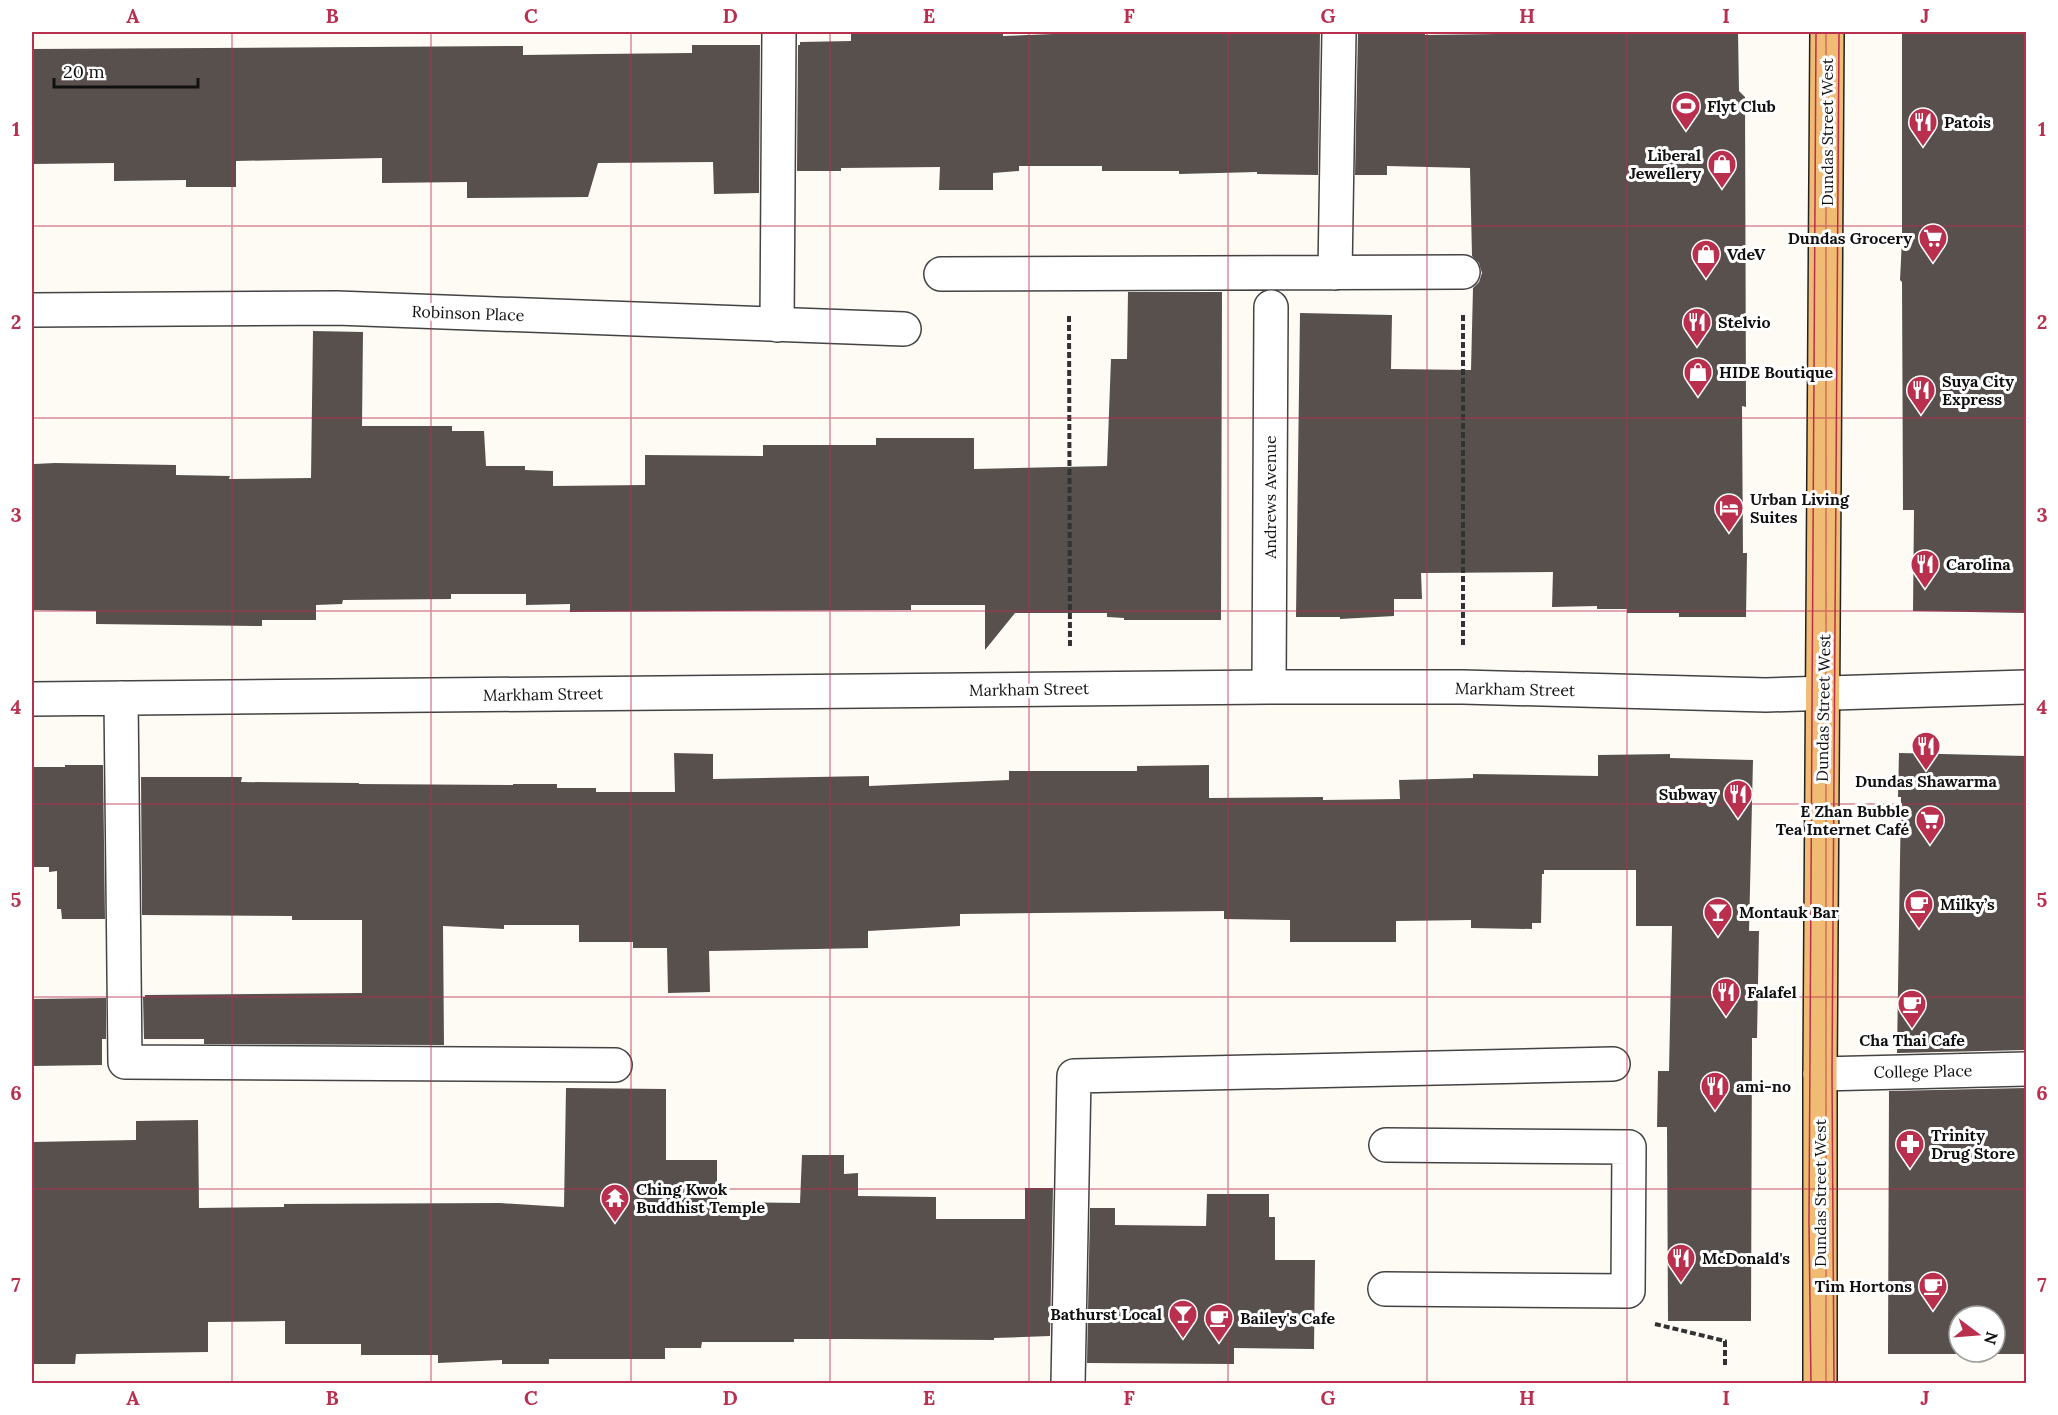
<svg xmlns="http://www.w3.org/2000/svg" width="2058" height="1415" viewBox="0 0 2058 1415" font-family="Lora,serif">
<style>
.building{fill:#58504d;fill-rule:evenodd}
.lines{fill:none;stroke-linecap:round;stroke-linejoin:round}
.minor-casing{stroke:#434343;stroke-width:36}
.major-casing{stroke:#212121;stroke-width:36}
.path{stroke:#323232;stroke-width:4;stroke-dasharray:6 3;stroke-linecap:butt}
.minor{stroke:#fff;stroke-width:33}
.major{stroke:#f0bb72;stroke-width:33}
.tram{stroke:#b92f4e;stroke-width:1.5}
.grid{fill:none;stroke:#b92f4e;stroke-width:1.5;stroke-opacity:0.55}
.labels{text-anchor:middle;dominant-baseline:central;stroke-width:6;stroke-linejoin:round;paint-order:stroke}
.poi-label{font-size:16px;font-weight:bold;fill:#101010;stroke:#fff;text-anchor:start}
.street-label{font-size:16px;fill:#101010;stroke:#fff}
.neatline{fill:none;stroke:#b92f4e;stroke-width:2}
.grid-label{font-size:20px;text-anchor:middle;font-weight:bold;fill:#b92f4e}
</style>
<rect width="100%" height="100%" fill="#fefbf4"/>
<path class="building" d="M 851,32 L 1003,32 L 1003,36 L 1102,32 L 1320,32 L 1318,175 L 1257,174 L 1257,172 L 1179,174 L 1179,171 L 1102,171 L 1102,166 L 1019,166 L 1019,171 L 993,173 L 993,190 L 939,190 L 940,167 L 841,168 L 841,171 L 797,171 L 798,45 L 800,45 L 800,42 L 851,41 Z
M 1358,32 L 1425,32 L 1425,35 L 1497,34 L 1497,32 L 1738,32 L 1739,91 L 1745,97 L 1746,407 L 1742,406 L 1743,553 L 1747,553 L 1746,617 L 1679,617 L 1679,613 L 1627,613 L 1627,609 L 1597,609 L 1597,606 L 1552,607 L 1553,572 L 1421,573 L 1422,599 L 1394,599 L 1394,616 L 1340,619 L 1340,617 L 1296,617 L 1300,313 L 1392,315 L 1391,369 L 1471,370 L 1473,288 L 1479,282 L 1482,273 L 1479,263 L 1472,256 L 1470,168 L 1387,166 L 1387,175 L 1355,175 Z
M 1902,32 L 2026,32 L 2026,613 L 1913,611 L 1914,510 L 1903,510 L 1902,282 L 1900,280 L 1902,239 Z
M 692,45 L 760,45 L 759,193 L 714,194 L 713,162 L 598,163 L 588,197 L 467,198 L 467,182 L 382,183 L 382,158 L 236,161 L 236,187 L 186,187 L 186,180 L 114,181 L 114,163 L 32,164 L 32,49 L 523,46 L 523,55 L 598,54 L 692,53 Z
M 1128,292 L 1222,292 L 1221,620 L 1124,620 L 1124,618 L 1107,617 L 1107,613 L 1015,613 L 985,650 L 985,605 L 911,605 L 911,610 L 570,612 L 570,604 L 526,605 L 526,594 L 451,594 L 451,599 L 343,600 L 342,604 L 316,605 L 316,620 L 262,620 L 262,626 L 96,624 L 96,611 L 32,610 L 32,507 L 34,507 L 34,464 L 55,463 L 176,465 L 176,475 L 230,476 L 229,479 L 311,478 L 313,331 L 363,332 L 362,426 L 452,426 L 452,431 L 484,431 L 486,466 L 525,466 L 525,470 L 553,471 L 553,486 L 645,485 L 645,455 L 763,456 L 763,445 L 876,445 L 876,438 L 974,438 L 974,469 L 1107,466 L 1111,359 L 1127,359 Z
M 674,753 L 713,754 L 713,779 L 869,776 L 869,786 L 1009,780 L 1009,771 L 1137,771 L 1137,766 L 1209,765 L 1209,798 L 1323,797 L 1323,800 L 1400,799 L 1399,780 L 1473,778 L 1473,774 L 1598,776 L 1598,755 L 1670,754 L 1670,758 L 1753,760 L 1749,931 L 1759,931 L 1757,1038 L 1752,1038 L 1751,1321 L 1668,1321 L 1667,1127 L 1657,1127 L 1658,1071 L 1669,1071 L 1672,926 L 1636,926 L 1636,870 L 1544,870 L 1544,874 L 1542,874 L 1541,923 L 1532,923 L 1532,929 L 1471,928 L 1471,920 L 1396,921 L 1396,942 L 1290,942 L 1290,920 L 1224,919 L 1224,911 L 960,914 L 960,926 L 868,931 L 868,948 L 709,951 L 710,992 L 668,993 L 667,948 L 633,948 L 633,942 L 579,942 L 579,925 L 504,925 L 504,929 L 443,926 L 444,1045 L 204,1044 L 204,1039 L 144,1039 L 143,997 L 145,997 L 145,995 L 362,993 L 362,920 L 292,920 L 292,916 L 142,915 L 141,777 L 242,777 L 241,782 L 359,783 L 359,784 L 513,785 L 513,784 L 557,784 L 557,788 L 596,788 L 596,792 L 675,792 Z
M 1899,753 L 2026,756 L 2026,1050 L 1897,1053 L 1901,797 L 1898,797 Z
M 65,765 L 103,765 L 105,919 L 62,919 L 61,909 L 57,909 L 57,871 L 49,872 L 49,867 L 32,867 L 32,767 L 65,767 Z
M 106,998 L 106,1039 L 102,1039 L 102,1065 L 32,1066 L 32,999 Z
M 566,1088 L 666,1089 L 666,1160 L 717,1160 L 717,1202 L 800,1203 L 802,1155 L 844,1155 L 844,1174 L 858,1173 L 858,1196 L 936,1197 L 936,1219 L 1025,1219 L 1025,1188 L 1053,1188 L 1050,1336 L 994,1338 L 994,1340 L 848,1339 L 794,1339 L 794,1342 L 702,1342 L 701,1348 L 665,1348 L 665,1359 L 549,1359 L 549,1364 L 502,1364 L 502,1360 L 438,1363 L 438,1355 L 361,1355 L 361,1344 L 285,1344 L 285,1321 L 208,1322 L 208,1352 L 76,1354 L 75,1364 L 32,1364 L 32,1142 L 136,1140 L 136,1121 L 198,1120 L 199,1208 L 284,1207 L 284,1204 L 500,1203 L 564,1207 Z
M 2026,1088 L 2026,1354 L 1888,1354 L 1889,1091 ZM 1959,1316 L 1995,1316 L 1995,1352 L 1959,1352 Z
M 1207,1194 L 1269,1194 L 1269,1217 L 1275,1217 L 1275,1260 L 1315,1260 L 1314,1349 L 1234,1348 L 1234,1364 L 1087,1363 L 1090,1208 L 1115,1208 L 1115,1225 L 1206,1226 Z"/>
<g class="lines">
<g class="minor-casing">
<path id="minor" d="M 1335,273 L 1339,32
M 941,274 L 1463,272
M 32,310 L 337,308 L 904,329
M 777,325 L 779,32
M 1269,687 L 1271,307
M 121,698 L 125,1062 L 615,1065
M 32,699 L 1269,687 L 1463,687 L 1766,695 L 2026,687
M 1820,1074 L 2026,1069
M 1385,1289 L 1628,1291 L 1629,1147 L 1386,1145
M 1068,1384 L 1074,1076 L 1613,1064"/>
</g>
<g class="major-casing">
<path id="major" d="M 1820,1384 L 1820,1074 L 1827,32"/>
</g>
<path class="path" d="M 1463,315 L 1463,646
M 1069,316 L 1070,648
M 1655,1324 L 1725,1341 L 1725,1366"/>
<use href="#minor" class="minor"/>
<use href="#major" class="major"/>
<path class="tram" d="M 1811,1384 L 1809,1223 L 1816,32
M 1834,1384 L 1832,1073 L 1839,32"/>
</g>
<path class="grid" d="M 232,32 L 232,1384M 431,32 L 431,1384M 631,32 L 631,1384M 830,32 L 830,1384M 1029,32 L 1029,1384M 1228,32 L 1228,1384M 1427,32 L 1427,1384M 1627,32 L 1627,1384M 1826,32 L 1826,1384M 32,226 L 2026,226M 32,418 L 2026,418M 32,611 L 2026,611M 32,804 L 2026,804M 32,997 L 2026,997M 32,1189 L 2026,1189"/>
<defs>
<g id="stadium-pin" transform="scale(1.5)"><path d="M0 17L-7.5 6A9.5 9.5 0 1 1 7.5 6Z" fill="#b92f4e" stroke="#fff"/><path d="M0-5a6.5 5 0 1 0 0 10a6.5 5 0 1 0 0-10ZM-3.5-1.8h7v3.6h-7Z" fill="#fff"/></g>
<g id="restaurant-pin" transform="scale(1.5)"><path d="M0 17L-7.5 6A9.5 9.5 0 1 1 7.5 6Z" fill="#b92f4e" stroke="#fff"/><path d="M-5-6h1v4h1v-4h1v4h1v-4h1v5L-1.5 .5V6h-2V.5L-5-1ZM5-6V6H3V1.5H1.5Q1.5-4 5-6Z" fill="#fff"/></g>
<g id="shop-pin" transform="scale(1.5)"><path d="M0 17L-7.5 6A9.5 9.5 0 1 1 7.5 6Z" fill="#b92f4e" stroke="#fff"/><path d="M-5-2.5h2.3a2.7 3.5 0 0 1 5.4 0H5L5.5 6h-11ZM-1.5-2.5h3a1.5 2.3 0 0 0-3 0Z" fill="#fff"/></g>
<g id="supermarket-pin" transform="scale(1.5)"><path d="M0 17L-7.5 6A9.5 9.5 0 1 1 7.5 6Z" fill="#b92f4e" stroke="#fff"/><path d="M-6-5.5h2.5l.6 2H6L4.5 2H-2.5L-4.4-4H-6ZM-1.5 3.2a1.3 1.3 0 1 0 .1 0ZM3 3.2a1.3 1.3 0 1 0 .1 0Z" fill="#fff"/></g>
<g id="hotel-pin" transform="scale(1.5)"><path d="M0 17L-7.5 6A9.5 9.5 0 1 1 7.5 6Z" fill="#b92f4e" stroke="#fff"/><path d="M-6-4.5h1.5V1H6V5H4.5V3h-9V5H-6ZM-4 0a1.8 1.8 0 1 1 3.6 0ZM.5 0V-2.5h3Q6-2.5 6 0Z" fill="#fff"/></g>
<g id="cafe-pin" transform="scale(1.5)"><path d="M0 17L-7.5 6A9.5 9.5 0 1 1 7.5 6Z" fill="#b92f4e" stroke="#fff"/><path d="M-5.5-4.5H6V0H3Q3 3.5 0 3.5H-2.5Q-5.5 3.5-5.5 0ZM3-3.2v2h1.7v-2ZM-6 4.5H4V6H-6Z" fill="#fff"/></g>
<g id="bar-pin" transform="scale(1.5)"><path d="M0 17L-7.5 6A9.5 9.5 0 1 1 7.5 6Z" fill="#b92f4e" stroke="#fff"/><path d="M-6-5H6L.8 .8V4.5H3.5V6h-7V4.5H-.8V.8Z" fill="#fff"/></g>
<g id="pharmacy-pin" transform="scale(1.5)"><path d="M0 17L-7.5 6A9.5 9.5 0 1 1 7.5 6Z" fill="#b92f4e" stroke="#fff"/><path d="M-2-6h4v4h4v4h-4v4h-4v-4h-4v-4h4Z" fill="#fff"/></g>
<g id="temple-pin" transform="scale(1.5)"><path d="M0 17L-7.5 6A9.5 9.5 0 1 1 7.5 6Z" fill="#b92f4e" stroke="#fff"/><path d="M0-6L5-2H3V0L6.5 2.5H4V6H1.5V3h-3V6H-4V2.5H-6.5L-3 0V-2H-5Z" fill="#fff"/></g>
</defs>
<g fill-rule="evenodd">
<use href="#stadium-pin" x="1686" y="106"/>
<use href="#restaurant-pin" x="1923" y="122"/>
<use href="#shop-pin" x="1722" y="164"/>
<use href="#supermarket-pin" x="1933" y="238"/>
<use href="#shop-pin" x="1706" y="254"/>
<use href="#restaurant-pin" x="1697" y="322"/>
<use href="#shop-pin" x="1698" y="372"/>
<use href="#restaurant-pin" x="1921" y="390"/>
<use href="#hotel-pin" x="1729" y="508"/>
<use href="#restaurant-pin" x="1925" y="564"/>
<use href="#restaurant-pin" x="1926" y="746"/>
<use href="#restaurant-pin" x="1738" y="794"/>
<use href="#supermarket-pin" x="1930" y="820"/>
<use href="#cafe-pin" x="1919" y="904"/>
<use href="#bar-pin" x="1718" y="912"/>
<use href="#restaurant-pin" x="1726" y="992"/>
<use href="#cafe-pin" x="1912" y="1004"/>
<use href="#restaurant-pin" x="1715" y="1086"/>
<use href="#pharmacy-pin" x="1910" y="1144"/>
<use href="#temple-pin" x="615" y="1198"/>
<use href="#restaurant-pin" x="1681" y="1258"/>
<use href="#cafe-pin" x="1933" y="1286"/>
<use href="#bar-pin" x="1183" y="1314"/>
<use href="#cafe-pin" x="1219" y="1318"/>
</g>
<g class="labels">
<g class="poi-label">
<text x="1707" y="106">Flyt Club</text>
<text x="1944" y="122">Patois</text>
<text x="1701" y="155" text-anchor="end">Liberal<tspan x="1701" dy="18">Jewellery</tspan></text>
<text x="1912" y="238" text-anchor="end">Dundas Grocery</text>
<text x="1727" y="254">VdeV</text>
<text x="1718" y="322">Stelvio</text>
<text x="1719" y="372">HIDE Boutique</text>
<text x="1942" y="381">Suya City<tspan x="1942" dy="18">Express</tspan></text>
<text x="1750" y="499">Urban Living<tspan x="1750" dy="18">Suites</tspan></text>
<text x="1946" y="564">Carolina</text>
<text x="1926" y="781" text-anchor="middle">Dundas Shawarma</text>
<text x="1717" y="794" text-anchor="end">Subway</text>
<text x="1909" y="811" text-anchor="end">E Zhan Bubble<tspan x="1909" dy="18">Tea Internet Café</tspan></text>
<text x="1940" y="904">Milky’s</text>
<text x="1739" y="912">Montauk Bar</text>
<text x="1747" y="992">Falafel</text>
<text x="1912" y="1040" text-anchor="middle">Cha Thai Cafe</text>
<text x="1736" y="1086">ami-no</text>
<text x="1931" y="1135">Trinity<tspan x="1931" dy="18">Drug Store</tspan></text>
<text x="636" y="1189">Ching Kwok<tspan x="636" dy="18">Buddhist Temple</tspan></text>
<text x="1702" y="1258">McDonald's</text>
<text x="1912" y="1286" text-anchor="end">Tim Hortons</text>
<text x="1162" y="1314" text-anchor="end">Bathurst Local</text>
<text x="1240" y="1318">Bailey's Cafe</text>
</g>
<g class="street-label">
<text transform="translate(1827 132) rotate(-90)">Dundas Street West</text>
<text transform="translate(468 313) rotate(2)">Robinson Place</text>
<text transform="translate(1270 497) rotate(-90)">Andrews Avenue</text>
<text transform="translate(1029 689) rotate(-1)">Markham Street</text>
<text transform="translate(1515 689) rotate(1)">Markham Street</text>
<text transform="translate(543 694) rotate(-1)">Markham Street</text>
<text transform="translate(1823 708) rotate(-89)">Dundas Street West</text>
<text transform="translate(1923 1071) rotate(-1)">College Place</text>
<text transform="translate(1820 1193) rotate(-90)">Dundas Street West</text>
</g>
</g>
<rect width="2058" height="1415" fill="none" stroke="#ffffff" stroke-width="66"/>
<g transform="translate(1977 1334) rotate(106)"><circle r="28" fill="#ffffff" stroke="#9f9f9f" stroke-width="1.5"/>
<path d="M0-4.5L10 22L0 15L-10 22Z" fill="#b92f4e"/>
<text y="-9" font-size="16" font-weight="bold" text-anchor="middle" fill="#101010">N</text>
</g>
<path d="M54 78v9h144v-9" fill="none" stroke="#101010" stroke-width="3"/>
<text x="63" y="78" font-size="18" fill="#101010" stroke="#ffffff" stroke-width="4.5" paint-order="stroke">20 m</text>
<rect x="33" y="33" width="1992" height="1349" class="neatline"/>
<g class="grid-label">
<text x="133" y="23">A</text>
<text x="332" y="23">B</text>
<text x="531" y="23">C</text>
<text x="730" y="23">D</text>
<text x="929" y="23">E</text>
<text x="1129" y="23">F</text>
<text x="1328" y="23">G</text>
<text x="1527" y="23">H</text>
<text x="1726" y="23">I</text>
<text x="1925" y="23">J</text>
<text x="16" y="136">1</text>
<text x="2042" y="136">1</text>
<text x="16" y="329">2</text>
<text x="2042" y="329">2</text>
<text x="16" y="522">3</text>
<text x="2042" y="522">3</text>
<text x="16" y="714">4</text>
<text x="2042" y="714">4</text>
<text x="16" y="907">5</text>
<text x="2042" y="907">5</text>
<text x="16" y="1100">6</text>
<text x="2042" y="1100">6</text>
<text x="16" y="1292">7</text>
<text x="2042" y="1292">7</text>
<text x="133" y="1405">A</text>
<text x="332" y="1405">B</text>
<text x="531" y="1405">C</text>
<text x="730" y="1405">D</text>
<text x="929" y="1405">E</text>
<text x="1129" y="1405">F</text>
<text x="1328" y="1405">G</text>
<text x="1527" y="1405">H</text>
<text x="1726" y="1405">I</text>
<text x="1925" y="1405">J</text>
</g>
</svg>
